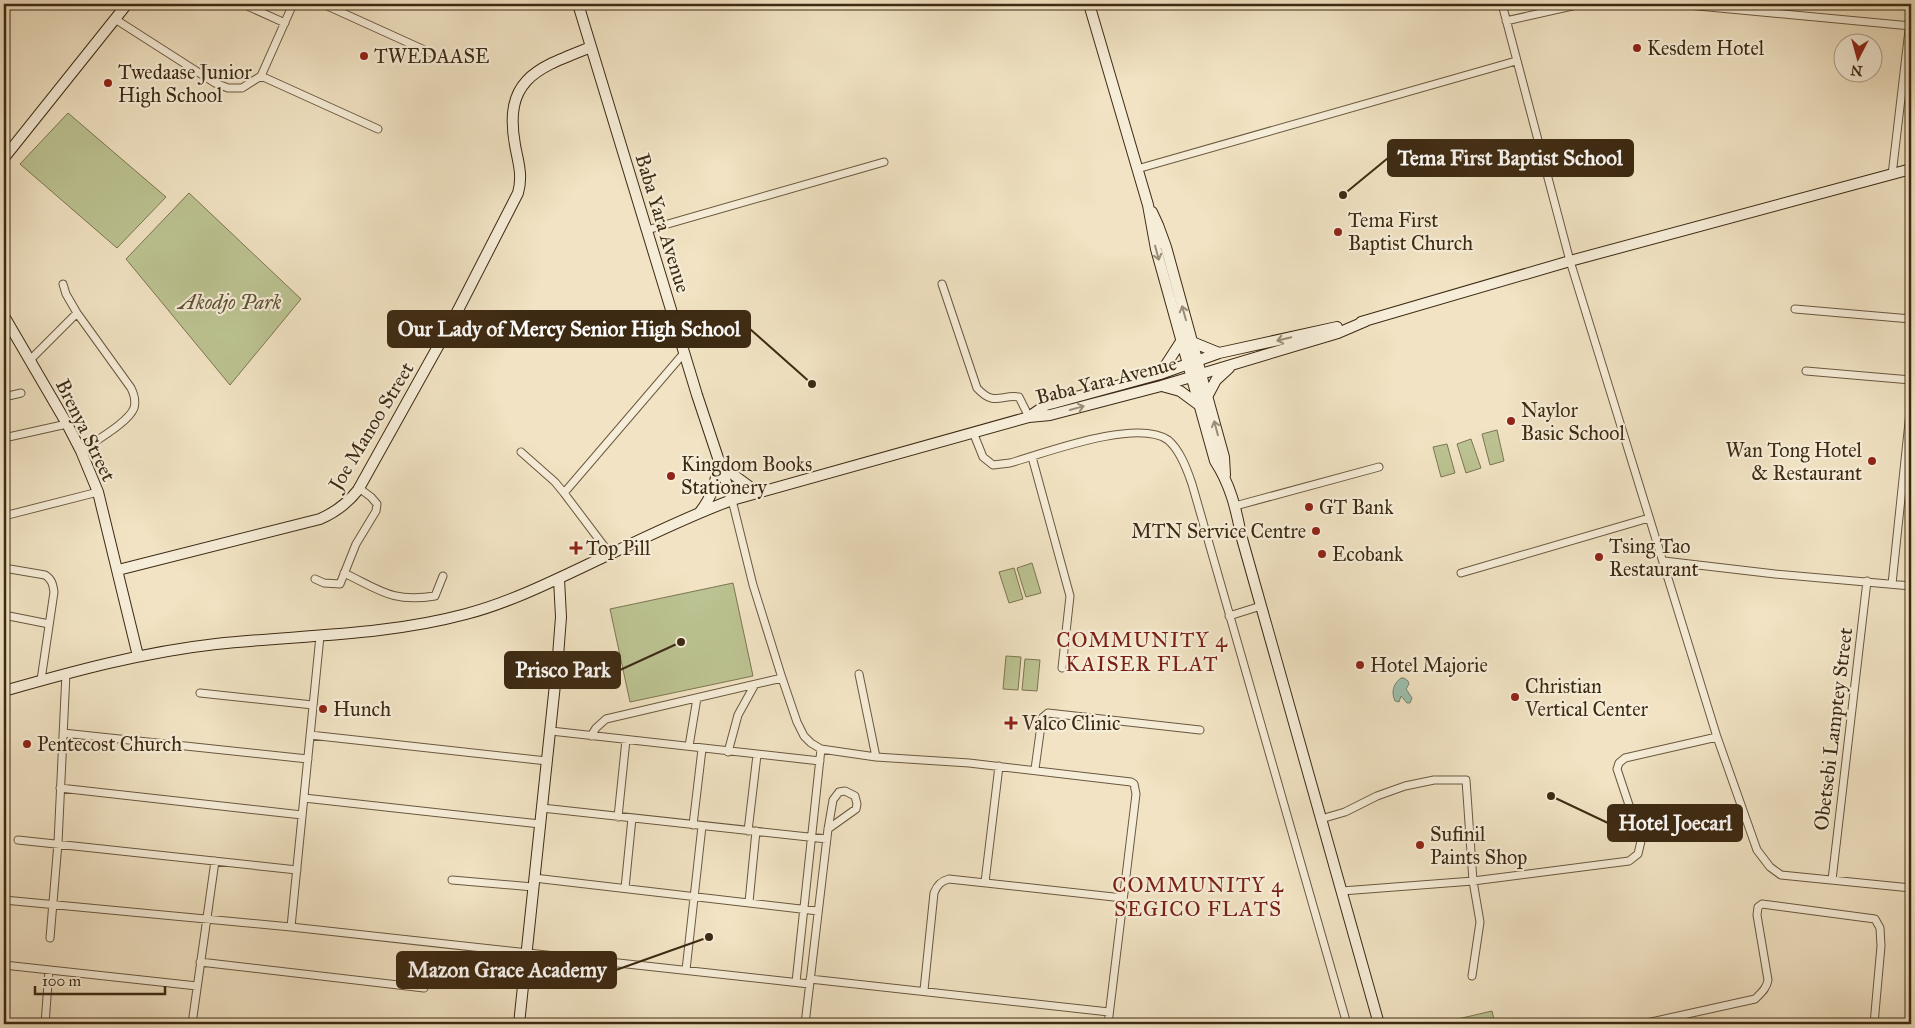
<svg xmlns="http://www.w3.org/2000/svg" width="1915" height="1028" viewBox="0 0 1915 1028" font-family="'IM FELL Great Primer',serif">
<style>
.green{fill:#bcc392;stroke:#7c7652}
.water{fill:#9cbfae;stroke:#768370}
.lines{fill:none;stroke-linecap:round;stroke-linejoin:round}
.street-casing{stroke:#6a583f;stroke-width:9}
.secondary-casing{stroke:#3d2a13;stroke-width:12}
.street{stroke:#f6edd8;stroke-width:7}
.secondary{stroke:#f6edd8;stroke-width:10}
.oneway{stroke:#9a8c76}
.poi-dot{fill:#8f2418;stroke:#f6edd8;stroke-width:2}
.labels{text-anchor:middle;dominant-baseline:central;stroke-width:4.5;stroke-linejoin:round;paint-order:stroke}
.poi-label{font-size:20px;fill:#3d2a13;stroke:#f6edd8;text-anchor:start}
.street-label{font-size:20px;fill:#3d2a13;stroke:#f6edd8}
.park-label{font-size:20px;font-style:italic;fill:#5d5033;stroke:#f6edd8}
.neighbourhood-label{font-size:21px;letter-spacing:1px;fill:#7a1f14;stroke:#f6edd8}
.leader{fill:none;stroke:#3d2a13;stroke-width:2}
.callout-dot{fill:#3d2a13;stroke:#f6edd8;stroke-width:2}
.callout{fill:#3d2a13;stroke:#3d2a13;stroke-width:2}
.callout-label{font-size:21px;text-anchor:middle;font-weight:bold;fill:#fff}
</style>
<rect width="100%" height="100%" fill="#f1e3c3"/>
<filter id="stains"><feTurbulence type="fractalNoise" baseFrequency=".004" numOctaves="4"/><feColorMatrix values="0 0 0 0 .2 0 0 0 0 .09 0 0 0 0 .02 0 0 0 .5 -.17"/></filter>
<radialGradient id="worn" r=".72"><stop offset=".6" stop-color="#630" stop-opacity="0"/><stop offset="1" stop-color="#630" stop-opacity=".3"/></radialGradient>
<path class="green" d="M 68,113 L 166,197 L 117,248 L 20,164 Z
M 189,193 L 301,299 L 230,385 L 126,259 Z
M 1497,430 L 1504,461 L 1490,465 L 1482,434 Z
M 1471,439 L 1481,468 L 1466,473 L 1457,444 Z
M 1447,444 L 1455,473 L 1441,477 L 1433,447 Z
M 1032,563 L 1041,593 L 1026,597 L 1017,568 Z
M 1014,568 L 1023,599 L 1009,603 L 999,572 Z
M 733,583 L 753,676 L 630,702 L 610,609 Z
M 1006,656 L 1021,657 L 1018,690 L 1003,689 Z
M 1025,659 L 1040,660 L 1037,691 L 1022,690 Z
M 1492,1011 L 1495,1024 L 1450,1024 L 1449,1021 Z"/>
<path class="water" d="M 1401,678 L 1404,678 L 1408,681 L 1409,684 L 1406,689 L 1412,698 L 1410,703 L 1407,703 L 1401,696 L 1399,702 L 1395,701 C 1391,692 1393,684 1401,678 Z"/>
<g class="lines">
<g class="street-casing">
<path id="street" d="M 243,4 L 285,23
M 323,4 L 431,53
M 1502,4 L 1570,261 L 1717,737 L 1757,850 L 1770,867 L 1781,875 L 1911,888
M 1677,4 L 1911,26
M 115,19 L 215,83 L 228,88 L 242,88 L 261,76 L 293,4
M 1506,21 L 1581,4
M 261,76 L 378,129
M 1137,169 L 1516,61
M 1892,175 L 1911,13
M 647,230 L 884,162
M 63,284 L 66,294 L 77,313 L 131,388 C 134,394 136,401 134,408 C 129,422 95,441 81,451
M 942,284 L 977,388 C 994,407 1002,394 1019,397 L 1029,417
M 1795,309 L 1911,319
M 30,360 L 77,313
M 1806,371 L 1911,380
M 4,397 L 21,393
M 973,432 L 983,457 L 993,465 L 1010,463 C 1045,453 1137,418 1168,440 C 1180,450 1187,469 1192,484 L 1347,1024
M 4,438 L 67,424
M 521,452 L 555,482 L 564,493 L 684,353
M 1032,457 L 1070,596 L 1062,668
M 564,493 L 610,554
M 732,500 L 753,585 L 782,678 L 797,722 L 804,736 L 811,743 L 821,749 L 876,757 L 969,763 L 1131,782 L 1134,784 L 1136,794 L 1108,1024
M 1235,506 L 1379,467
M 4,516 L 98,492
M 1664,561 L 1775,574 L 1911,586
M 4,568 L 45,575 C 52,579 53,585 54,592 L 41,680
M 344,573 C 380,590 392,603 435,596 L 443,576
M 1461,573 L 1649,518
M 315,579 L 324,583 L 340,584 L 356,544 L 376,511 L 377,504 L 371,497 L 359,488
M 1892,584 L 1911,403
M 4,615 L 49,624
M 1229,616 L 1261,606
M 859,674 L 876,757
M 200,693 L 313,705
M 551,731 L 820,761
M 63,733 L 308,759
M 310,735 L 547,761
M 591,736 L 596,728 L 606,719 L 782,678
M 689,746 L 697,698
M 728,752 L 738,715 L 754,686
M 1035,769 L 1042,718 L 1048,713 L 1200,730
M 60,788 L 302,815
M 304,798 L 540,824
M 542,808 L 827,839
M 618,817 L 626,740
M 1321,819 L 1345,812 L 1377,796 L 1405,786 L 1434,780 L 1466,780 L 1473,881 L 1480,922 L 1472,976
M 693,825 L 702,749
M 748,831 L 757,755
M 18,840 L 297,870
M 534,878 L 818,911
M 452,880 L 533,887
M 1832,880 L 1867,581
M 985,882 L 999,766
M 625,888 L 632,818
M 1342,891 L 1473,881 L 1629,861 L 1638,854 L 1641,841 L 1617,769 L 1619,763 L 1625,758 L 1717,737
M 4,900 L 291,927 L 809,984
M 749,902 L 756,831
M 291,927 L 320,636
M 50,938 L 58,843 L 66,673
M 200,962 L 424,988
M 4,965 L 197,986
M 686,970 L 702,826
M 810,979 L 1109,1012
M 796,982 L 821,749
M 924,990 L 934,893 C 937,885 941,881 949,879 L 1123,898
M 4,1023 L 16,1024
M 45,1024 L 49,970
M 192,1024 L 215,861
M 805,1024 L 828,829 L 833,800 L 839,792 L 845,791 L 855,796 L 857,804 L 856,809 L 828,829
M 1642,1024 L 1755,999 C 1761,993 1767,988 1768,980 L 1757,915 L 1758,907 L 1762,904 L 1875,919 L 1880,928 L 1881,946 L 1874,1024"/>
</g>
<g class="secondary-casing">
<path id="secondary" d="M 578,4 L 697,395 L 732,500
M 1089,4 L 1148,205 L 1156,249 L 1215,461 C 1230,484 1236,508 1241,535 L 1379,1024
M 4,158 L 127,4
M 1152,212 L 1158,225 L 1166,247 L 1201,374 L 1224,457 L 1225,475
M 4,316 L 67,424 L 81,451 L 98,492 L 138,656
M 1361,322 L 1570,261 L 1911,169
M 1192,342 L 1219,353
M 1160,374 L 1182,340
M 1162,386 L 1180,391 L 1199,405
M 1207,397 L 1216,380 L 1229,368
M 1030,416 L 1046,405 L 1054,403 L 1160,374 L 1219,353 L 1337,327
M 720,461 L 735,476 L 757,492
M 700,512 C 711,498 717,484 717,465
M 118,570 L 320,519 C 336,512 347,504 358,490 L 455,316 L 518,193 C 523,175 518,162 515,145 C 503,78 538,68 591,47
M 4,691 C 74,671 144,652 216,644 C 300,635 384,636 466,614 C 508,603 549,583 589,564 C 636,542 683,518 732,500 L 1029,417 L 1050,415 L 1161,386 L 1338,333 L 1366,321
M 519,1024 L 558,656 L 561,617 L 559,579"/>
</g>
<use href="#street" class="street"/>
<use href="#secondary" class="secondary"/>
</g>
<defs><path id="oneway-shaft" d="M-6 0H5M1.5-3L5.5 0L1.5 3" fill="none" stroke-width="1.6" stroke-linecap="round" stroke-linejoin="round" transform="scale(1.25)"/></defs>
<g class="oneway">
<use href="#oneway-shaft" transform="translate(1157 253) rotate(75)"/>
<use href="#oneway-shaft" transform="translate(1184 313) rotate(-106)"/>
<use href="#oneway-shaft" transform="translate(1284 339) rotate(167)"/>
<use href="#oneway-shaft" transform="translate(1077 408) rotate(-15)"/>
<use href="#oneway-shaft" transform="translate(1216 428) rotate(-105)"/>
</g>
<g class="poi-dot">
<circle cx="1637" cy="48" r="5"/>
<circle cx="364" cy="56" r="5"/>
<circle cx="108" cy="83" r="5"/>
<circle cx="1338" cy="232" r="5"/>
<circle cx="1511" cy="421" r="5"/>
<circle cx="1872" cy="461" r="5"/>
<circle cx="671" cy="476" r="5"/>
<circle cx="1309" cy="507" r="5"/>
<circle cx="1316" cy="531" r="5"/>
<path d="M573.5 540.5h5v5h5v5h-5v5h-5v-5h-5v-5h5z"/>
<circle cx="1322" cy="554" r="5"/>
<circle cx="1599" cy="557" r="5"/>
<circle cx="1360" cy="665" r="5"/>
<circle cx="1515" cy="697" r="5"/>
<circle cx="323" cy="709" r="5"/>
<path d="M1008.5 715.5h5v5h5v5h-5v5h-5v-5h-5v-5h5z"/>
<circle cx="27" cy="744" r="5"/>
<circle cx="1420" cy="845" r="5"/>
</g>
<g class="labels">
<g class="poi-label">
<text x="1647" y="48">Kesdem Hotel</text>
<text x="374" y="56">TWEDAASE</text>
<text x="118" y="72">Twedaase Junior<tspan x="118" dy="23">High School</tspan></text>
<text x="1348" y="220">Tema First<tspan x="1348" dy="23">Baptist Church</tspan></text>
<text x="1521" y="410">Naylor<tspan x="1521" dy="23">Basic School</tspan></text>
<text x="1862" y="450" text-anchor="end">Wan Tong Hotel<tspan x="1862" dy="23">&amp; Restaurant</tspan></text>
<text x="681" y="464">Kingdom Books<tspan x="681" dy="23">Stationery</tspan></text>
<text x="1319" y="507">GT Bank</text>
<text x="1306" y="531" text-anchor="end">MTN Service Centre</text>
<text x="1609" y="546">Tsing Tao<tspan x="1609" dy="23">Restaurant</tspan></text>
<text x="586" y="548">Top Pill</text>
<text x="1332" y="554">Ecobank</text>
<text x="1370" y="665">Hotel Majorie</text>
<text x="1525" y="686">Christian<tspan x="1525" dy="23">Vertical Center</tspan></text>
<text x="333" y="709">Hunch</text>
<text x="1022" y="723">Valco Clinic</text>
<text x="37" y="744">Pentecost Church</text>
<text x="1430" y="834">Sufinil<tspan x="1430" dy="23">Paints Shop</tspan></text>
</g>
<g class="street-label">
<text transform="translate(663 223) rotate(73)">Baba Yara Avenue</text>
<text transform="translate(1106 380) rotate(-14)">Baba Yara Avenue</text>
<text transform="translate(371 426) rotate(-59)">Joe Manoo Street</text>
<text transform="translate(86 430) rotate(64)">Brenya Street</text>
<text transform="translate(1833 729) rotate(-83)">Obetsebi Lamptey Street</text>
</g>
<g class="park-label">
<text x="230" y="302">Akodjo Park</text>
</g>
<g class="neighbourhood-label">
<text x="1142" y="640">COMMUNITY 4<tspan x="1142" dy="24">KAISER FLAT</tspan></text>
<text x="1198" y="885">COMMUNITY 4<tspan x="1198" dy="24">SEGICO FLATS</tspan></text>
</g>
</g>
<path class="leader" d="M1343 195L1388 158M812 384L750 329M681 642L620 670M1551 796L1608 823M709 937L616 970"/>
<g class="callout-dot">
<circle cx="1343" cy="195" r="5"/>
<circle cx="812" cy="384" r="5"/>
<circle cx="681" cy="642" r="5"/>
<circle cx="1551" cy="796" r="5"/>
<circle cx="709" cy="937" r="5"/>
</g>
<g class="callout">
<rect x="1388" y="140" width="245" height="36" rx="5"/>
<rect x="388" y="311" width="362" height="36" rx="5"/>
<rect x="505" y="652" width="115" height="36" rx="5"/>
<rect x="1608" y="805" width="134" height="36" rx="5"/>
<rect x="397" y="952" width="219" height="36" rx="5"/>
</g>
<g class="callout-label">
<text x="1510" y="165">Tema First Baptist School</text>
<text x="569" y="336">Our Lady of Mercy Senior High School</text>
<text x="563" y="677">Prisco Park</text>
<text x="1675" y="830">Hotel Joecarl</text>
<text x="507" y="977">Mazon Grace Academy</text>
</g>
<rect width="1915" height="1028" fill="none" stroke="#f1e3c3" stroke-width="20"/>
<rect x="5" y="5" width="1905" height="1018" fill="none" stroke="#3d2a13" stroke-width="2.5"/>
<rect x="10" y="10" width="1895" height="1008" fill="none" stroke="#3d2a13"/>
<g transform="translate(1858 58) rotate(186)"><circle r="24" fill="#f6edd8" stroke="#ac9f89"/>
<path d="M0-4L9 19L0 12L-9 19Z" fill="#8f2418"/>
<text y="-8" font-size="14" font-weight="bold" text-anchor="middle" fill="#3d2a13">N</text>
</g>
<path d="M35 986v8h130v-8" fill="none" stroke="#3d2a13" stroke-width="2.5"/>
<text x="42" y="986" font-size="15" fill="#3d2a13" stroke="#f6edd8" stroke-width="4" paint-order="stroke">100 m</text>
<rect width="100%" height="100%" filter="url(#stains)"/>
<rect width="100%" height="100%" fill="url(#worn)"/>
</svg>
